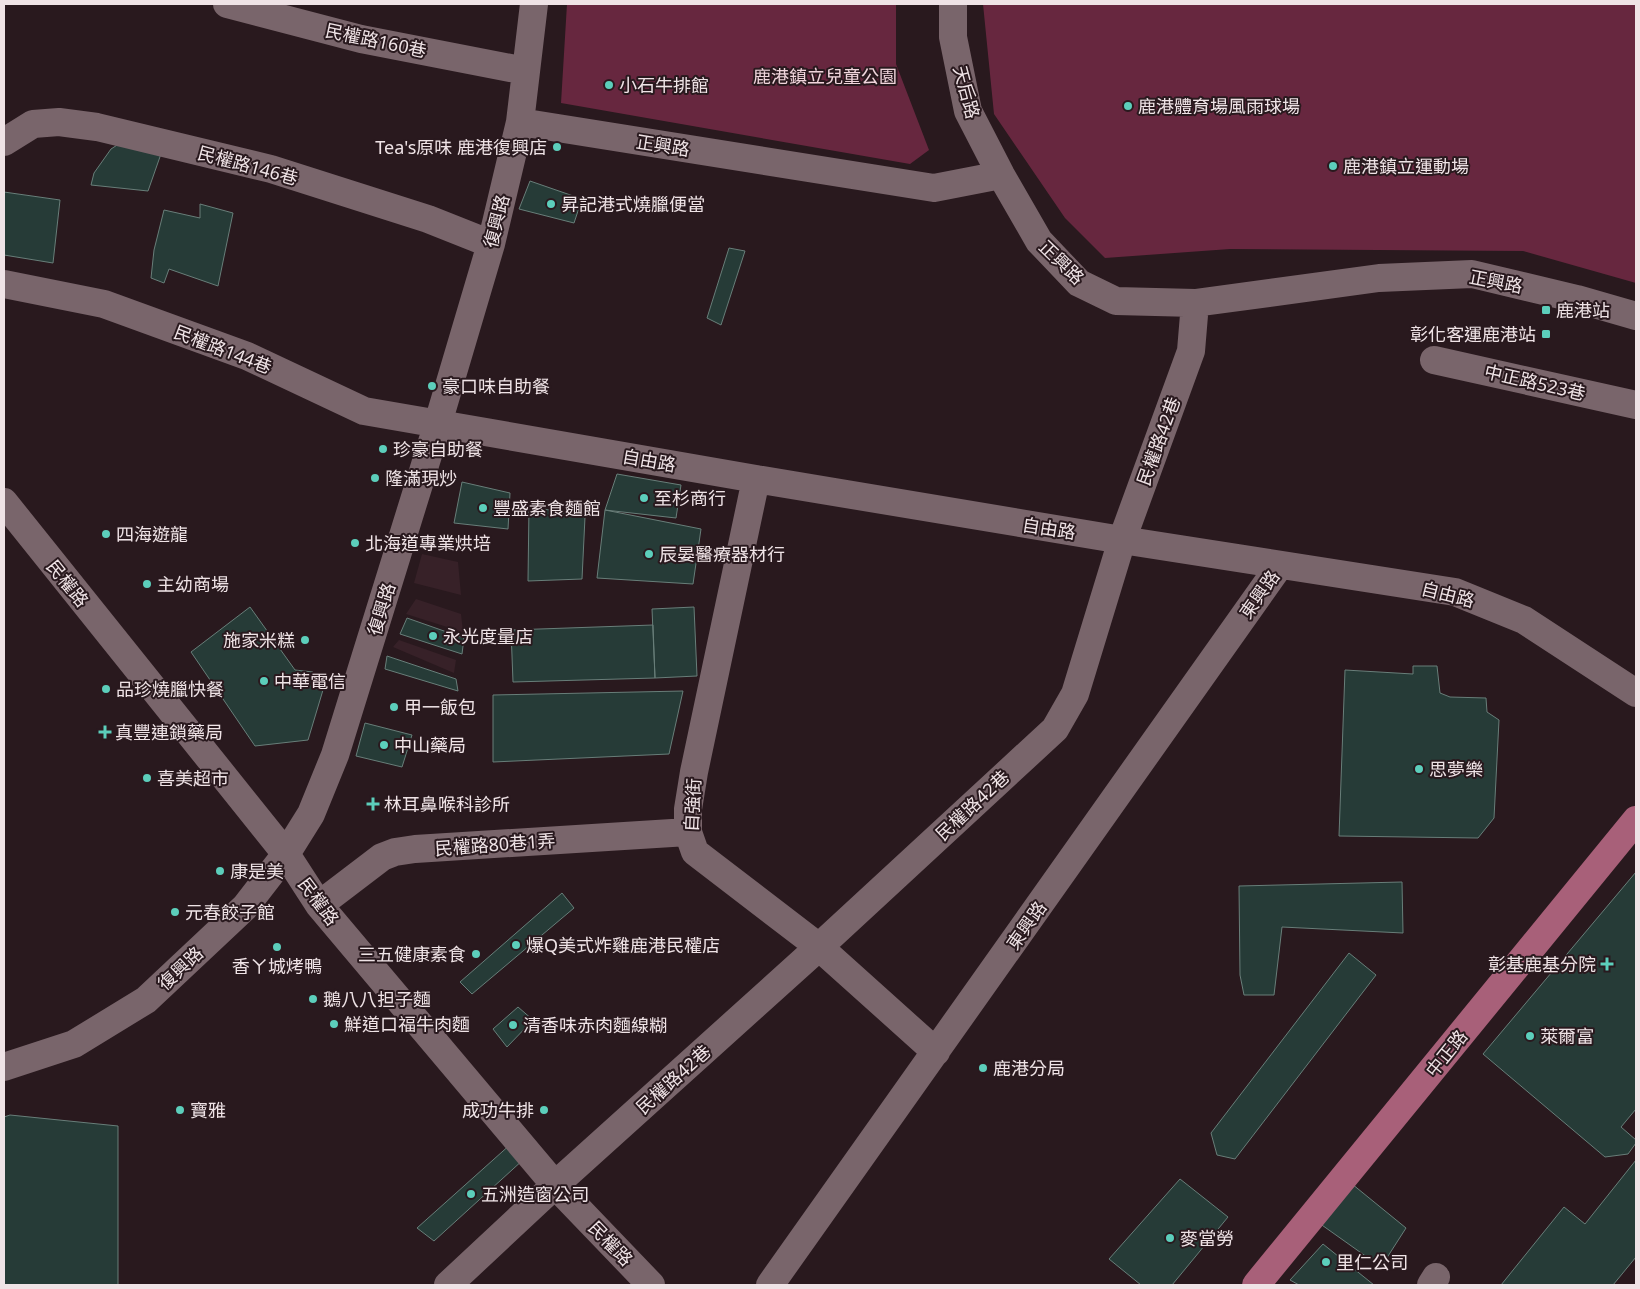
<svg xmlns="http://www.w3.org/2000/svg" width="1640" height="1289" viewBox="0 0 1640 1289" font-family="'Noto Sans','Noto Sans TC',sans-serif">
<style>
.built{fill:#372128}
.green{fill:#67273f}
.building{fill:#263b37;stroke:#687e79}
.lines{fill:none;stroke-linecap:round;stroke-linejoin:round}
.minor{stroke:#79656b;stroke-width:28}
.major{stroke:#a86079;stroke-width:28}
.poi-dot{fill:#5ccebb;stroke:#29191e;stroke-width:2}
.labels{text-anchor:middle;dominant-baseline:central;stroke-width:4;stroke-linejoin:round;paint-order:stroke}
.street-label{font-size:18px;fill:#efe3e6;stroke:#29191e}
.park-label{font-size:18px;fill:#f0d5dc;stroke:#29191e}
.poi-label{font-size:18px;fill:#efe3e6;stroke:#29191e;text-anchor:start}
</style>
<rect width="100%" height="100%" fill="#29191e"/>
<path class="built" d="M 422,554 L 458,562 L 461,595 L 414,583 Z
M 416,599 L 461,614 L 463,632 L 406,614 Z
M 399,640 L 456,660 L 454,673 L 393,647 Z"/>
<path class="green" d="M 567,4 L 896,4 L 896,64 L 929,150 L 910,164 L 561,103 Z
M 983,4 L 1636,4 L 1636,283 L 1523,251 L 1230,249 L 1105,258 L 1065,218 L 994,114 Z"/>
<path class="building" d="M 125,140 L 162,151 L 148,191 L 91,185 L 94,173 L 111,149 Z
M 530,181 L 582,199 L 574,223 L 519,209 Z
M 4,192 L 60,200 L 53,263 L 4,255 Z
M 200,204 L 233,213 L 218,286 L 169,269 L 164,283 L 151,278 L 154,250 L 164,210 L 200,218 Z
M 729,248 L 745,251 L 721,325 L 707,318 Z
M 617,474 L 681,485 L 676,518 L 605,510 Z
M 462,482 L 510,493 L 508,529 L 454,523 Z
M 529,506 L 585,517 L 582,579 L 528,581 Z
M 605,510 L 701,529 L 693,584 L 597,578 Z
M 250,607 L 295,670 L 313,672 L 323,690 L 308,740 L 255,746 L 191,652 Z
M 694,607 L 697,676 L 655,678 L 652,609 Z
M 407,618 L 464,638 L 462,654 L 400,634 Z
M 653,625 L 655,678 L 513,682 L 511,630 Z
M 387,656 L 456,679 L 458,691 L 385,669 Z
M 1413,666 L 1437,666 L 1440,693 L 1450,697 L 1486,698 L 1487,712 L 1499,720 L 1494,818 L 1478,838 L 1339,836 L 1345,670 L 1413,674 Z
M 683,691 L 669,754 L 493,762 L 493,695 Z
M 365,723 L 412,735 L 402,767 L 356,756 Z
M 1636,872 L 1636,1109 L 1621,1127 L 1636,1140 L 1636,1143 L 1628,1154 L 1605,1157 L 1483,1054 Z
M 1402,882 L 1403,933 L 1282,927 L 1274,995 L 1244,995 L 1240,975 L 1239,886 Z
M 562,893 L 574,908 L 472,994 L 460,982 Z
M 1349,953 L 1376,975 L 1235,1159 L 1217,1155 L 1211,1133 Z
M 518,1007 L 533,1020 L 507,1047 L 493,1029 Z
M 10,1115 L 118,1126 L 118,1285 L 4,1285 L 4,1117 Z
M 512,1143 L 524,1159 L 434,1241 L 417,1228 Z
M 1636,1160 L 1636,1257 L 1613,1285 L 1501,1285 L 1564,1207 L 1585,1224 Z
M 1180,1179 L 1228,1217 L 1172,1285 L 1141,1285 L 1109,1259 Z
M 1352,1184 L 1406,1228 L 1381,1267 L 1319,1223 Z
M 1323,1244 L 1374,1285 L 1299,1285 L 1290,1280 Z"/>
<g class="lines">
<path class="minor" d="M 227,4 L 361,39 L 526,71
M 953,4 L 953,37 L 968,111 L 1001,175 L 1039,241 L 1079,283 L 1116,301 L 1195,303 L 1379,278 L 1472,274 L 1577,299 L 1636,316
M 520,122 L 934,188 L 1001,175
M 4,142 L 33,124 L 59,122 L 97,127 L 271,169 L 428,219 L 491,244
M 4,284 L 104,304 L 247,356 L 364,411 L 756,479 L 1122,540 L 1455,592 L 1524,620 L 1636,693
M 1434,360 L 1636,405
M 756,479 L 694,772 L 688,809 L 688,832 L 695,852 L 819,947 L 936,1052
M 4,502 L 286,854 L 319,905 L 555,1185 L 651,1285
M 319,905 L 382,857 L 395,852 L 415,849 L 688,832
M 4,1067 L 74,1044 L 146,1000 L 245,907 L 286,854 L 311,814 L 335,755 L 438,423 L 491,244 L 520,122 L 534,4
M 448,1285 L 555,1185 L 819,947 L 1055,729 L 1075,694 L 1122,540 L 1191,351 L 1195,303
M 770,1285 L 1280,565
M 1431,1285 L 1436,1277"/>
<path class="major" d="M 1256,1285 L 1636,820"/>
</g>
<g class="poi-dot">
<circle cx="609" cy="85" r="5"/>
<circle cx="1128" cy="106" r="5"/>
<circle cx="557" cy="147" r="5"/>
<circle cx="1333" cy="166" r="5"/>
<circle cx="551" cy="204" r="5"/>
<rect x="1541" y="305" width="10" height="10" rx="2.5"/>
<rect x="1541" y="329" width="10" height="10" rx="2.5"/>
<circle cx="432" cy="386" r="5"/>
<circle cx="383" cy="449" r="5"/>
<circle cx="375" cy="478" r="5"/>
<circle cx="644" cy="498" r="5"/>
<circle cx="483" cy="508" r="5"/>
<circle cx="106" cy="534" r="5"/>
<circle cx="355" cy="543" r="5"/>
<circle cx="649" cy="554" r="5"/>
<circle cx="147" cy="584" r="5"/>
<circle cx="433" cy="636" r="5"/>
<circle cx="305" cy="640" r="5"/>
<circle cx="264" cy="681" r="5"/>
<circle cx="106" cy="689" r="5"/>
<circle cx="394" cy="707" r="5"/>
<path d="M102.5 724.5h5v5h5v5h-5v5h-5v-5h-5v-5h5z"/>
<circle cx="384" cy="745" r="5"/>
<circle cx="1419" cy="769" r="5"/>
<circle cx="147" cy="778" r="5"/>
<path d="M370.5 796.5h5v5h5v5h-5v5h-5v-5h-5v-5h5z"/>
<circle cx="220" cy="871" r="5"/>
<circle cx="175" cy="912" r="5"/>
<circle cx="516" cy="945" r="5"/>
<circle cx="277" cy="947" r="5"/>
<circle cx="476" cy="954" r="5"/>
<path d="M1604.5 956.5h5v5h5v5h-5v5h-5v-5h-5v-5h5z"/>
<circle cx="313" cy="999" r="5"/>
<circle cx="334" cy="1024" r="5"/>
<circle cx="513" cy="1025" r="5"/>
<circle cx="1530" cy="1036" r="5"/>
<circle cx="983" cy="1068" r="5"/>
<circle cx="180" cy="1110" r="5"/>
<circle cx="544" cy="1110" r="5"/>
<circle cx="471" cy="1194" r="5"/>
<circle cx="1170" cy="1238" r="5"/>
<circle cx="1326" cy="1262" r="5"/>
</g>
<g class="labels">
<g class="street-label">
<text transform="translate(376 40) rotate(12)">民權路160巷</text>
<text transform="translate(967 92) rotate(75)">天后路</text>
<text transform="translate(663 145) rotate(9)">正興路</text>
<text transform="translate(248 165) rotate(15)">民權路146巷</text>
<text transform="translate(496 221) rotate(-76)">復興路</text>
<text transform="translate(1062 262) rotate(44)">正興路</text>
<text transform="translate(1496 281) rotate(11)">正興路</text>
<text transform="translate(223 349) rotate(21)">民權路144巷</text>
<text transform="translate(1535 382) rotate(13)">中正路523巷</text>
<text transform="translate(1158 441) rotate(-70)">民權路42巷</text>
<text transform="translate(649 460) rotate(10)">自由路</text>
<text transform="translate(1049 528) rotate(9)">自由路</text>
<text transform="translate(68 583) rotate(51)">民權路</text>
<text transform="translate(1259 594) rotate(-55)">東興路</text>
<text transform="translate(1448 594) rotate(14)">自由路</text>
<text transform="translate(381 609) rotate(-73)">復興路</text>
<text transform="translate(692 805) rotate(-87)">自強街</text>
<text transform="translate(972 805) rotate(-43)">民權路42巷</text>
<text transform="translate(495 844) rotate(-4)">民權路80巷1弄</text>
<text transform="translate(319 901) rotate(53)">民權路</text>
<text transform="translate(1026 925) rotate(-55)">東興路</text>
<text transform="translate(180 968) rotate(-43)">復興路</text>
<text transform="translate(1446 1053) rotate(-51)">中正路</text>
<text transform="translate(673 1079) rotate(-42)">民權路42巷</text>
<text transform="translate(611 1243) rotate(46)">民權路</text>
</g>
<g class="park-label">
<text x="825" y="76">鹿港鎮立兒童公園</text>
</g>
<g class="poi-label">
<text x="619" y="85">小石牛排館</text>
<text x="1138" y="106">鹿港體育場風雨球場</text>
<text x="547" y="147" text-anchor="end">Tea's原味 鹿港復興店</text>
<text x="1343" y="166">鹿港鎮立運動場</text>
<text x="561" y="204">昇記港式燒臘便當</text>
<text x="1556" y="310">鹿港站</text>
<text x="1536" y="334" text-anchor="end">彰化客運鹿港站</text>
<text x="442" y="386">豪口味自助餐</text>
<text x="393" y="449">珍豪自助餐</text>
<text x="385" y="478">隆滿現炒</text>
<text x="654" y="498">至杉商行</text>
<text x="493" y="508">豐盛素食麵館</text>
<text x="116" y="534">四海遊龍</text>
<text x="365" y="543">北海道專業烘培</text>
<text x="659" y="554">辰晏醫療器材行</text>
<text x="157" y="584">主幼商場</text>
<text x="443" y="636">永光度量店</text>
<text x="295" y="640" text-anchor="end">施家米糕</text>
<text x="274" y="681">中華電信</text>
<text x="116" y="689">品珍燒臘快餐</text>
<text x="404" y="707">甲一飯包</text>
<text x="115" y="732">真豐連鎖藥局</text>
<text x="394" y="745">中山藥局</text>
<text x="1429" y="769">思夢樂</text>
<text x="157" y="778">喜美超市</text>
<text x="384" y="804">林耳鼻喉科診所</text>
<text x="230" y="871">康是美</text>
<text x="185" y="912">元春餃子館</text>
<text x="526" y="945">爆Q美式炸雞鹿港民權店</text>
<text x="466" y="954" text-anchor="end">三五健康素食</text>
<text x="1596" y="964" text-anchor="end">彰基鹿基分院</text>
<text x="277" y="966" text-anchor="middle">香ㄚ城烤鴨</text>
<text x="323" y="999">鵝八八担子麵</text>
<text x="344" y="1024">鮮道口福牛肉麵</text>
<text x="523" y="1025">清香味赤肉麵線糊</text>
<text x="1540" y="1036">萊爾富</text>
<text x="993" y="1068">鹿港分局</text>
<text x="190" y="1110">寶雅</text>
<text x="534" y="1110" text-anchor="end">成功牛排</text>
<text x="481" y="1194">五洲造窗公司</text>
<text x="1180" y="1238">麥當勞</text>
<text x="1336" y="1262">里仁公司</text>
</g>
</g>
<rect width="1640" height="1289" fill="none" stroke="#efe3e6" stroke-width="10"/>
</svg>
